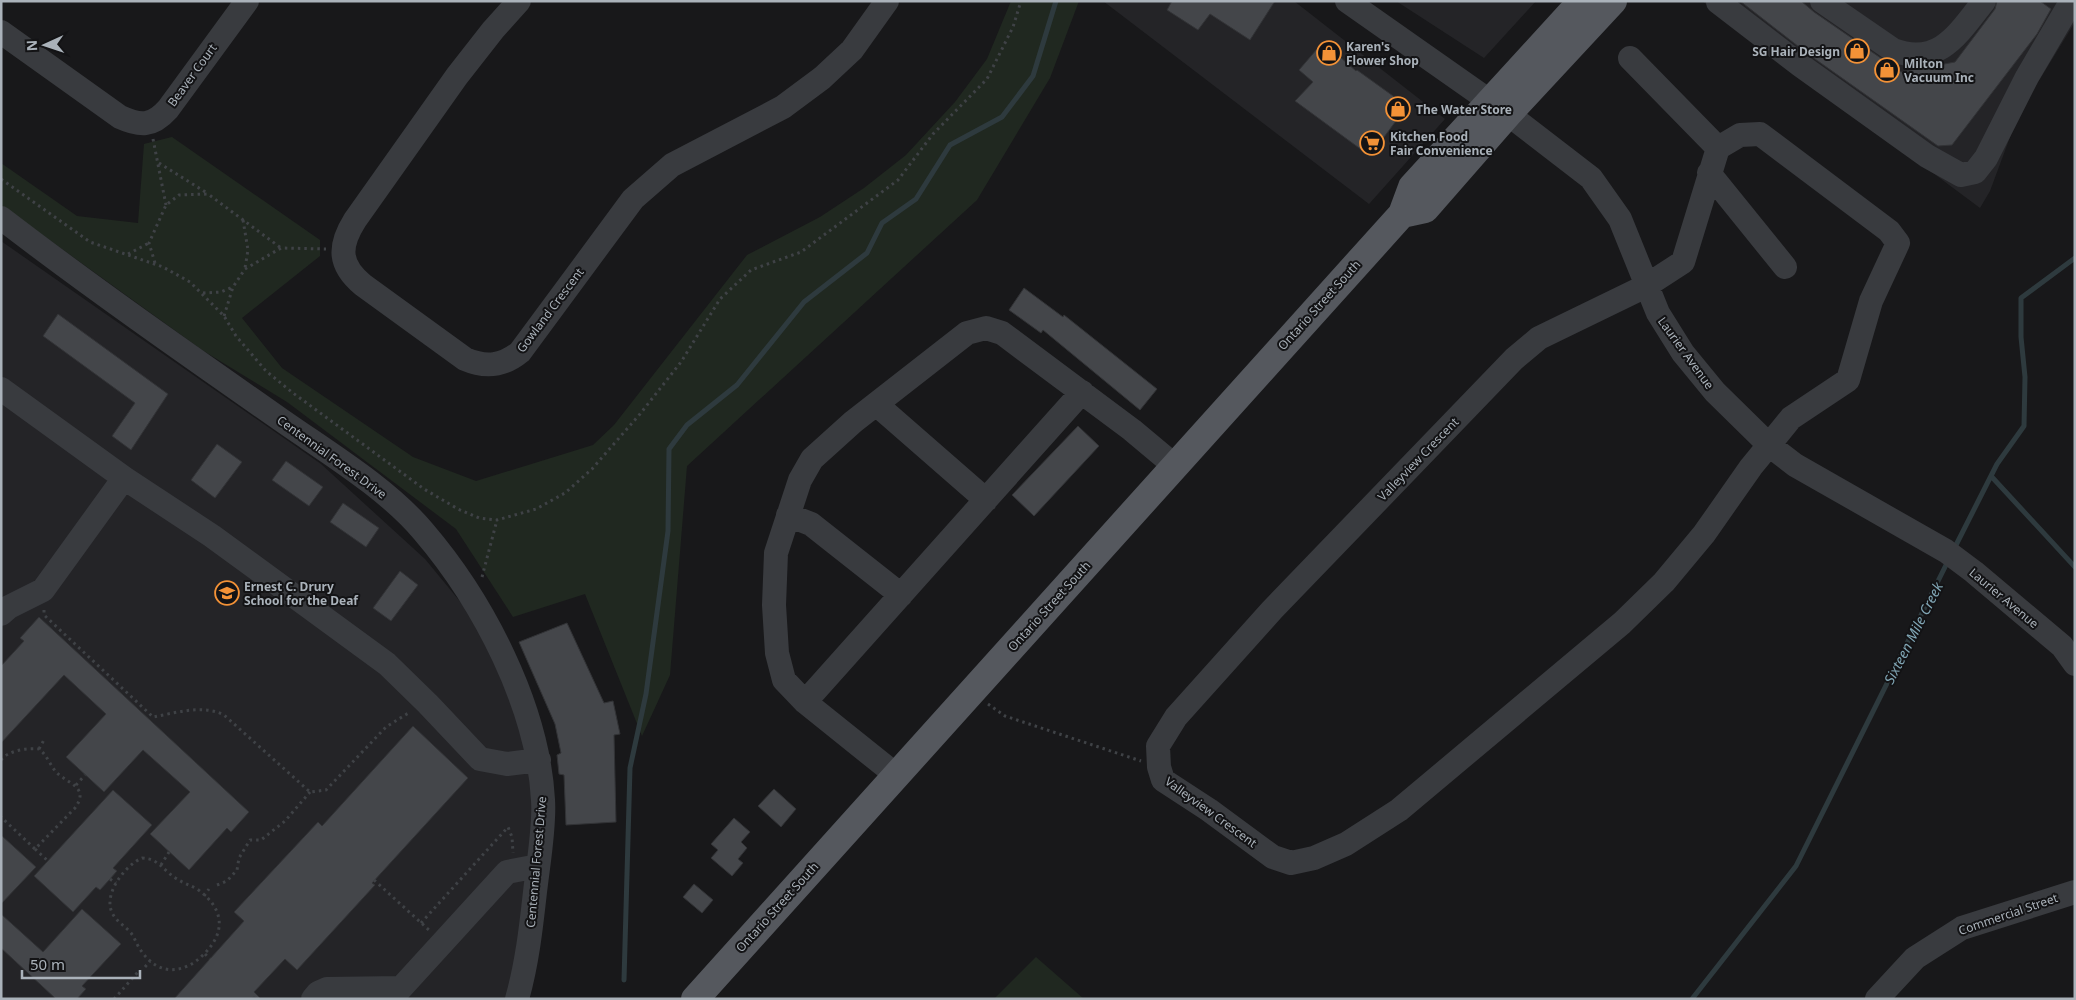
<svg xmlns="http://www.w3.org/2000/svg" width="2076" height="1000" viewBox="0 0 2076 1000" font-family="'Noto Sans',sans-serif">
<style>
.built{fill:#242427}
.green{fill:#202820}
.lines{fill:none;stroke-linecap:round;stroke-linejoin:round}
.stream{stroke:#2e3a3e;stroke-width:5}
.building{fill:#44464a;stroke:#323336}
.path{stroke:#3f4246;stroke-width:3;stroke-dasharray:2.5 4;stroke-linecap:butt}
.minor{stroke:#393b3f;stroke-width:24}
.major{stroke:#55585e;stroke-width:28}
.labels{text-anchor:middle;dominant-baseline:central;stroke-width:4;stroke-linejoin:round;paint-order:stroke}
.poi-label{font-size:12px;font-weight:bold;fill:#aab2ba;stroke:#131315;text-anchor:start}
.street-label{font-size:12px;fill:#aab2ba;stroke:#131315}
.water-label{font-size:14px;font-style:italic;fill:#81a6b5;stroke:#131315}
</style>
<rect width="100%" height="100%" fill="#18181a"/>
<path class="built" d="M 1103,1 L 1294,1 L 1445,119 L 1369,204 Z
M 1396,1 L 1536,1 L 1484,58 Z
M 1702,1 L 2075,1 L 2075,22 L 2019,113 L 1990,191 L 1980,208 Z
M 1,241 L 321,464 L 425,559 L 481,627 L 522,724 L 537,811 L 509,999 L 1,999 Z"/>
<path class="green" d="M 1011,1 L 1079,1 L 1050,78 L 977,200 L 687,466 L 670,675 L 642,736 L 585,594 L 513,617 L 456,529 L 287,402 L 202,350 L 1,205 L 1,163 L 77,216 L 138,223 L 144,144 L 172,137 L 320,240 L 320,256 L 242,318 L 282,368 L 413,457 L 476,481 L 593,445 L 614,425 L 747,255 L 820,217 L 864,188 L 906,155 L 955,102 L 987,59 Z
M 1036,957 L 1084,999 L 994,999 Z"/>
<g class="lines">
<path class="stream" d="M 1991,476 L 2075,567
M 1954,549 L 1997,464 L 2024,426 L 2025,377 L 2021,337 L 2021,298 L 2075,258
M 624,980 L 630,768 L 646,694 L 668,531 L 669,449 L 687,425 L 737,385 L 804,302 L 867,253 L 882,223 L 916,199 L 950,145 L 1002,117 L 1033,76 L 1056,1
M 1692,999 L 1796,866 L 1948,561"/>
</g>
<path class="building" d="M 1172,1 L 1275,1 L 1250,40 L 1210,14 L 1198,30 L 1167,10 Z
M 1740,1 L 1801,1 L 1814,12 L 1901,72 L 1955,62 L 1995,9 L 1997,1 L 2040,1 L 2051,9 L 2037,34 L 1952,145 L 1938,146 L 1808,54 Z
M 1323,42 L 1356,71 L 1357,70 L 1407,106 L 1370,156 L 1295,101 L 1313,82 L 1299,70 Z
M 1024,288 L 1063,317 L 1064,315 L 1157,389 L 1140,410 L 1043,330 L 1041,333 L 1009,310 Z
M 58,314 L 168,394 L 131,450 L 112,436 L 135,403 L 43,336 Z
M 1078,426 L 1099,446 L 1034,516 L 1012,495 Z
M 217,444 L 242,462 L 215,498 L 191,480 Z
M 286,461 L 323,487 L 309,506 L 272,480 Z
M 343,503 L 379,528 L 366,547 L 330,522 Z
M 400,571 L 418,585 L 391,621 L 373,608 Z
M 39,617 L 249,812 L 231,832 L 227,828 L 189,870 L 150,834 L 190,792 L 143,750 L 104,792 L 66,757 L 106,714 L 64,675 L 1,743 L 1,666 L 24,641 L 20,638 Z
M 567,623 L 604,703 L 613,701 L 620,734 L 614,735 L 616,822 L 566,825 L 564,775 L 559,774 L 557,755 L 561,753 L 555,724 L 519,642 Z
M 413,726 L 468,778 L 372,883 L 375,885 L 297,970 L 285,959 L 254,992 L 261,999 L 174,999 L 244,921 L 234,912 L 318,822 L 322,826 Z
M 774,789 L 796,809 L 781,827 L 758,806 Z
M 113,790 L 152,825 L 113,868 L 117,871 L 110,879 L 100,890 L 96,887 L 73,912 L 34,876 Z
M 734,818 L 750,832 L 741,842 L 747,848 L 738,859 L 743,863 L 732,876 L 711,858 L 718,850 L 711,844 Z
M 1,835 L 36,867 L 1,904 Z
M 694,884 L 713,900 L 702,913 L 683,897 Z
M 82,909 L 121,944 L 82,986 L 86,989 L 77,999 L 56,999 L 1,948 L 1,914 L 43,952 Z"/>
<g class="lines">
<path class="path" d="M 153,139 L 166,205
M 159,163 L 207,193
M 1,179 L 90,242 L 163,267 L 190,282 L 224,316 L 236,336 L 266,371 L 293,393 L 424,489 L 458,509 L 479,518 L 497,520 L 536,509 L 565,493 L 592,469 L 640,414 L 681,362 L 720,299 L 751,270 L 801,252 L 898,180 L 933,134 L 987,79 L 1013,27 L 1021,1
M 243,220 L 248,250 L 245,268
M 128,254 L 149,243
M 155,263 L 149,243 L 166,205 L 179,195 L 208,194 L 281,248
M 203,293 L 221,292 L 233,287
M 224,316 L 233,287 L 245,269 L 281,248 L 326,249
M 482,577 L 497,520
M 44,610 L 44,615 L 153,717 C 175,713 203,704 224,715 L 310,792 L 326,790 L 386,727 L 410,712
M 988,704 L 1005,716 L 1141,761
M 39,749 L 45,738
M 1,760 C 9,750 27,748 39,749 C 47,755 50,765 56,772 C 68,784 90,787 75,808 L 35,849 L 1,817
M 76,785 L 85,775
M 35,849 L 48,861
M 142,858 C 160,859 162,870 177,879 C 183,883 190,885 197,889 C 224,908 227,932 203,955 C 184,974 159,976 142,952 C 137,946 135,938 131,933 C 124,925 114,920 111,910 C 105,891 126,865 142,858 Z
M 161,865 L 169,852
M 110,879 L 116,883
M 374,880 L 429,930
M 217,885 L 227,881 L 237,870 L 239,858 L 250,840 L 261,840 L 285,821 L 310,792
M 204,896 L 209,889
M 421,923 L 508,827 L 512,837 L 513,853
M 205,954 L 210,959
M 145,967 L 150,961
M 253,997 L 255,999
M 114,999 L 138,972"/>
<path class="minor" d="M 519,1 L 493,30 L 457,76 L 355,220 C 338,247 339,265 363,285 L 465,359 C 486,368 503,366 520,352 L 633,199 L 672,165 L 783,107 L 822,78 L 852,50 L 887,1
M 1347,1 L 1508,114 L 1591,178 L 1620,219 L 1658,313 L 1683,353 L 1715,392 L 1769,445 L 1795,465 L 1946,551 L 1974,572 L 2062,646 L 2075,664
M 1719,1 L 1718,2 L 1800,65 L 1927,156 L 1961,175 L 1975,172 L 1986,158 L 2027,77 L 2071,2 L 2069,1
M 1822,1 L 1893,50 C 1939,67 1958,34 1984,1
M 1,32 L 120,117 C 140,126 152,127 168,109 L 247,1
M 1630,58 L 1718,148
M 1760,134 L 1889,231 L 1898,243 L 1871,301 L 1848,380 L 1791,418 L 1751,467 L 1704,534 L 1664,582 L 1622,623 L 1399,810 L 1346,844 L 1314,858 L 1291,863 L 1273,857 L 1209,810 L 1163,780 L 1159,767 L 1158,746 L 1176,717 L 1272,610 L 1514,359 L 1539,338 L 1646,286 L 1683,262 L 1718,148 L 1740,135 Z
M 1709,173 L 1785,267
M 1,218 C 91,287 184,352 277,417 C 325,451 386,487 423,531 C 483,601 538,706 543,800 C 545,826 538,865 535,892 C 531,928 527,964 517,999
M 1,389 L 124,478 L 212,536 L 387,664 L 428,704 L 480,759 L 507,764 L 539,760
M 876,404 L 986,500
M 788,515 L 811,524 L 901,595
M 1,614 L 9,607 L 43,590 L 124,478
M 805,702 L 1082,392
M 896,775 L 805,702 L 784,680 L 777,653 L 774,605 L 776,553 L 800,480 L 812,459 L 853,422 L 967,333 L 986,328 L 1002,333 L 1132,430 L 1175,466
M 313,999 L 318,993 L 327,989 L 401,988
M 391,999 L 507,872 L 538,866
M 1877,999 L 1915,958 L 1962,928 L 2075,892"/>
<path class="major" d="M 1402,214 L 1425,209 L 1508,114 L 1613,1
M 695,999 L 1402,214 L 1412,187 L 1582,1"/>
</g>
<defs>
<g id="shop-ring" transform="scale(1.25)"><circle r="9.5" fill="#131315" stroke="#f39237" stroke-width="1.5"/><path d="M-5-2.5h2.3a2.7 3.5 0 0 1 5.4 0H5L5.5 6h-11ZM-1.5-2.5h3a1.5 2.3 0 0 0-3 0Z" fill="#f39237"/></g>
<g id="supermarket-ring" transform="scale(1.25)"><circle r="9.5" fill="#131315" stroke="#f39237" stroke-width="1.5"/><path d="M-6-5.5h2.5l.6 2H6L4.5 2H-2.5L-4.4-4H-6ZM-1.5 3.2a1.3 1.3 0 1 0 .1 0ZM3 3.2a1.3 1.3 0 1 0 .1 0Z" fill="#f39237"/></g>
<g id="school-ring" transform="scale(1.25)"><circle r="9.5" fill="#131315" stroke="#f39237" stroke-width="1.5"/><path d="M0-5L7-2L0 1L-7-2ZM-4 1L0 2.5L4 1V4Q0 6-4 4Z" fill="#f39237"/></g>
</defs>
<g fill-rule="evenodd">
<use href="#shop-ring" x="1857" y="51"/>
<use href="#shop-ring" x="1329" y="53"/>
<use href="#shop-ring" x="1887" y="70"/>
<use href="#shop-ring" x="1398" y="109"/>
<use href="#supermarket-ring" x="1372" y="143"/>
<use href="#school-ring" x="227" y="593"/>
</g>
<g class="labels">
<g class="poi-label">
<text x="1346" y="46">Karen's<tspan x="1346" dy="14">Flower Shop</tspan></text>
<text x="1840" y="51" text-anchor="end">SG Hair Design</text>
<text x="1904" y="63">Milton<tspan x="1904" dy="14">Vacuum Inc</tspan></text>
<text x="1416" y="109">The Water Store</text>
<text x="1390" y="136">Kitchen Food<tspan x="1390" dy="14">Fair Convenience</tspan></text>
<text x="244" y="586">Ernest C. Drury<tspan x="244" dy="14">School for the Deaf</tspan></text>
</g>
<g class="street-label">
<text transform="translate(192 75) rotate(-54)">Beaver Court</text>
<text transform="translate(1319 305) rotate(-48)">Ontario Street South</text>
<text transform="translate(550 310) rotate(-53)">Gowland Crescent</text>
<text transform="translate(1686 353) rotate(54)">Laurier Avenue</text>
<text transform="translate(332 457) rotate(36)">Centennial Forest Drive</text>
<text transform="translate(1418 459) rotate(-46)">Valleyview Crescent</text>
<text transform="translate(2004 598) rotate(40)">Laurier Avenue</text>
<text transform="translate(1049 606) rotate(-48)">Ontario Street South</text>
<text transform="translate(1211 812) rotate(36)">Valleyview Crescent</text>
<text transform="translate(536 862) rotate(-85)">Centennial Forest Drive</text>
<text transform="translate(777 907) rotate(-48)">Ontario Street South</text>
<text transform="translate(2008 914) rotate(-19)">Commercial Street</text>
</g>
<g class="water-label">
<text transform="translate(1913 633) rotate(-63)">Sixteen Mile Creek</text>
</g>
</g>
<rect width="2076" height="1000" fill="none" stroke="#aab2ba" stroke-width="5"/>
<g transform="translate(45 45) rotate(267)" stroke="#131315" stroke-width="4" paint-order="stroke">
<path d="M0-4L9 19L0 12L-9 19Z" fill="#aab2ba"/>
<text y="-8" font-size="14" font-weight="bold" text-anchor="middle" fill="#aab2ba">N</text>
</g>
<path d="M22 970v8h118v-8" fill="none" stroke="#aab2ba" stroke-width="2.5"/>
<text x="30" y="970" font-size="15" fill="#aab2ba" stroke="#131315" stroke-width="4" paint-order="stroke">50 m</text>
</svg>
